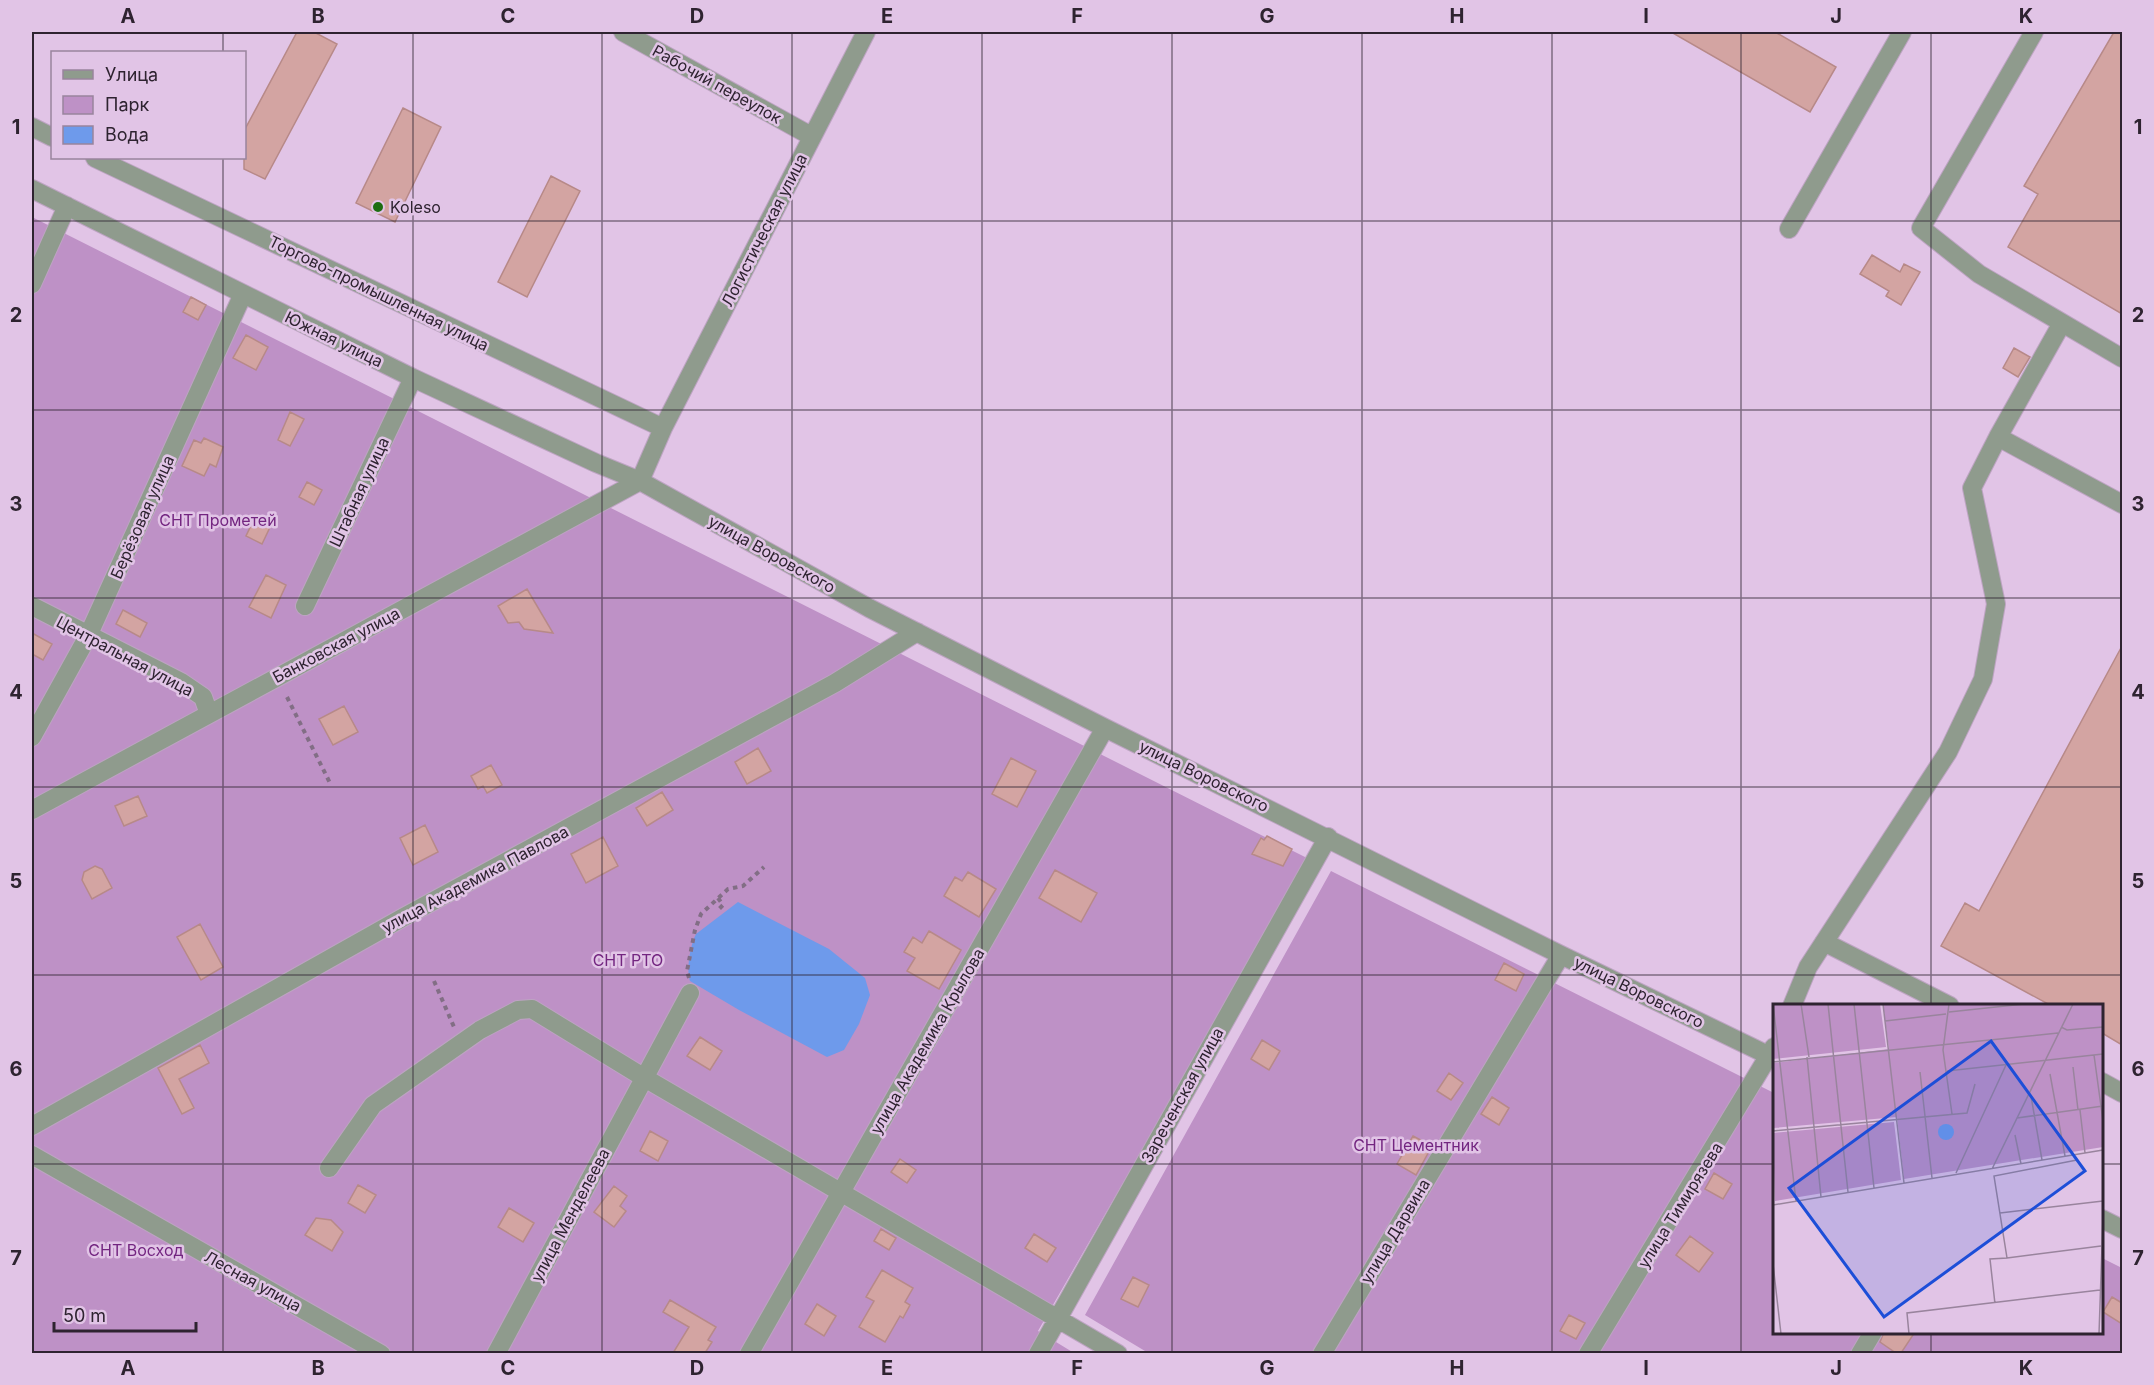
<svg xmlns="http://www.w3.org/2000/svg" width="2154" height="1385" viewBox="0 0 2154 1385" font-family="Inter,sans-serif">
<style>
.green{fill:#be91c6}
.water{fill:#6e9aeb}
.building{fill:#d3a4a2;stroke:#b78988;stroke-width:1.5}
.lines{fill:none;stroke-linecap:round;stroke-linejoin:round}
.minor-casing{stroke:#bda4c2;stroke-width:20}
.path{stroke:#826e85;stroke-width:4;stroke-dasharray:4.5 4.5;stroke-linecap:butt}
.minor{stroke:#8f9b8d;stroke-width:18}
.grid{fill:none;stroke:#2e2330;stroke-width:1.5;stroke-opacity:0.55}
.poi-dot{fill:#1d6d12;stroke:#e1c4e6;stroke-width:2}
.labels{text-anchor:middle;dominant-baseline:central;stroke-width:5;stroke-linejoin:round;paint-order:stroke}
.street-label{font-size:16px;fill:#2e2330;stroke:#e1c4e6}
.poi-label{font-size:16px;fill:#2e2330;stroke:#e1c4e6;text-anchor:start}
.park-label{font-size:16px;fill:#732580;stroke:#e1c4e6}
.inset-road{fill:none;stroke:#99849d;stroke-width:1.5}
.view{fill:#1d4ed8;fill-opacity:0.15;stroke:#1d4ed8;stroke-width:3}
.inset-edge{fill:none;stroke:#2e2330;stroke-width:3}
.neatline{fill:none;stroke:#2e2330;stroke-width:2}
.grid-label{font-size:20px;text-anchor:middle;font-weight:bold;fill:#2e2330}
</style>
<rect width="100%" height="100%" fill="#e1c4e6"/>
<path class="green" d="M 32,217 L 1309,859 L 1038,1331 L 1074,1353 L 32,1353 Z
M 1331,871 L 1774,1093 L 1774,1332 L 2102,1332 L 2102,1258 L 2122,1268 L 2122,1354 L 1150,1354 L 1085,1315 Z"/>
<path class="water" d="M 738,902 L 829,949 L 865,978 L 870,995 L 859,1024 L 844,1050 L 827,1057 L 739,1010 L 690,981 C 686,970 690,946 696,934 Z"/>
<path class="building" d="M 297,32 L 314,32 L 337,44 L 265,179 L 244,169 L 244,131 Z
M 1671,32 L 1775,32 L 1836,67 L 1810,112 Z
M 2114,32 L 2122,32 L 2122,314 L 2008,247 L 2038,194 L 2024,186 Z
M 403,108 L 441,127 L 395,222 L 356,203 Z
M 551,176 L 580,191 L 527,297 L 498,282 Z
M 1872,255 L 1900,272 L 1904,264 L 1920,272 L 1901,305 L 1886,296 L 1889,291 L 1860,274 Z
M 191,297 L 206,305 L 198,320 L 183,312 Z
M 246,335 L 268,347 L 256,370 L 233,358 Z
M 2014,348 L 2030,357 L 2018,377 L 2003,368 Z
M 290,412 L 304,419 L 290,446 L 278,440 Z
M 204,438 L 223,447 L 216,467 L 210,464 L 204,476 L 182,466 L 194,440 L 201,443 Z
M 307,482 L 322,490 L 314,505 L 299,497 Z
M 256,515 L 272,523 L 262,544 L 246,536 Z
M 266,575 L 286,585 L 271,618 L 249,607 Z
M 527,589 L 553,633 L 524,629 L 519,622 L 508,623 L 498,606 Z
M 123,610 L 147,623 L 140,637 L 116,624 Z
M 32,633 L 52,644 L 43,660 L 32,654 Z
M 2122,646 L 2122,1045 L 2102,1033 L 2102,1005 L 2050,1005 L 1941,946 L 1965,903 L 1979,911 Z
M 344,706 L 358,732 L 333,745 L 319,719 Z
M 758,748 L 771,771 L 747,784 L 735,762 Z
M 1011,758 L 1036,771 L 1017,807 L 992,794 Z
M 491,765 L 502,785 L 487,793 L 483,786 L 478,789 L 471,776 Z
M 662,792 L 673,810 L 647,826 L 636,808 Z
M 138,796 L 147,816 L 124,826 L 115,806 Z
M 425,825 L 438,852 L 413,865 L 400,838 Z
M 1267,836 L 1292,849 L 1283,866 L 1252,854 L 1261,838 L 1264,840 Z
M 603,837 L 618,866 L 586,883 L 571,854 Z
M 95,866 L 102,869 L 112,888 L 92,899 L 82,880 L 84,872 Z
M 1055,870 L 1097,893 L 1081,922 L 1039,898 Z
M 968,872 L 996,889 L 979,917 L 944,896 L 955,877 L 962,881 Z
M 200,924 L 223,967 L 201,980 L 177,937 Z
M 929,931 L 961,950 L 939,989 L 907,971 L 915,958 L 904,952 L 913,937 L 922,943 Z
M 1504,963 L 1524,974 L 1516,991 L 1495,980 Z
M 700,1037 L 722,1051 L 710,1070 L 687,1056 Z
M 1262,1040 L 1280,1051 L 1269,1070 L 1251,1059 Z
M 200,1045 L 209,1063 L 179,1079 L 194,1108 L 182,1114 L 158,1068 Z
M 1449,1073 L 1463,1083 L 1451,1100 L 1437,1091 Z
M 1492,1097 L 1509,1108 L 1499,1125 L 1481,1114 Z
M 650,1131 L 668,1141 L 658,1161 L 640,1151 Z
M 1413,1136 L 1432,1146 L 1416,1175 L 1397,1164 Z
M 900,1159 L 916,1170 L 907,1183 L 891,1172 Z
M 1714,1173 L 1732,1184 L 1723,1199 L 1705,1189 Z
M 358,1185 L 376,1195 L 365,1213 L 348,1203 Z
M 614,1186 L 627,1196 L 620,1206 L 626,1211 L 614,1227 L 594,1212 Z
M 509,1208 L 534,1223 L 523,1242 L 498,1227 Z
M 316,1218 L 331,1220 L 343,1232 L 332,1251 L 305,1235 Z
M 881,1229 L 896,1238 L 889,1250 L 874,1241 Z
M 1034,1234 L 1056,1248 L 1047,1262 L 1025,1248 Z
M 1690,1236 L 1713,1253 L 1699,1272 L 1676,1255 Z
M 882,1270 L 913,1288 L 905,1302 L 910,1305 L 903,1318 L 900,1316 L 885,1342 L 859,1327 L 874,1301 L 866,1297 Z
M 1133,1277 L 1149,1285 L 1138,1307 L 1121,1299 Z
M 2112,1297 L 2122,1303 L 2122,1324 L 2103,1312 Z
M 670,1300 L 716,1327 L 708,1340 L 712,1342 L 705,1353 L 673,1353 L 689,1327 L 663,1312 Z
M 817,1304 L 836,1316 L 824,1336 L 805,1324 Z
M 1569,1315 L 1585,1323 L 1576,1339 L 1560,1331 Z
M 1884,1332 L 1915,1332 L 1901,1353 L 1896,1353 L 1880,1342 Z"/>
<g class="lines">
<g class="minor-casing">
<path id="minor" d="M 623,32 L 811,136
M 2034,32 L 1921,228 L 1979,274 L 2122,358
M 32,127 L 52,137
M 95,158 L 663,428
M 32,189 L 413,378 L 596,463 L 640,481 L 869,608 L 1105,728 L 1561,955 L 1774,1058
M 1789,229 L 1902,32
M 32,284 L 67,206
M 1998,437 L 2122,504
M 640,481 L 663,428 L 866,32
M 32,606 L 181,682 L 203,697 L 209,714
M 305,606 L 413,378
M 32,737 L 88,636 L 243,294
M 32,810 L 640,481
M 1824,942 L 1950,1006
M 1792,1006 L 1808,967 L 1948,752 L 1983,679 L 1996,604 L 1972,488 L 1998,437 L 2062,323
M 2102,1082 L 2122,1093
M 32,1126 L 402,918 L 835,683 L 917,632
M 32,1155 L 381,1354
M 329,1168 L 373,1105 L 480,1030 L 518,1010 L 532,1009 L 643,1077 L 1118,1354
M 2102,1219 L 2122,1229
M 496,1354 L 690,993
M 749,1354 L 1105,728
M 1038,1354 L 1328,837
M 1322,1354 L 1561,955
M 1588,1354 L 1774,1047
M 1860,1354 L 1873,1332"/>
</g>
<path class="path" d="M 287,697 L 331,785
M 718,898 L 723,905 L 718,910
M 689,978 L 687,971 L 695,930 L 701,914 L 728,889 L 743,886 L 764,867
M 434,981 L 454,1027"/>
<use href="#minor" class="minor"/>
</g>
<path class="grid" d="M 223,32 L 223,52M 413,32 L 413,1354M 602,32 L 602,1354M 792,32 L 792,1354M 982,32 L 982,1354M 1172,32 L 1172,1354M 1362,32 L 1362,1354M 1552,32 L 1552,1354M 1741,32 L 1741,1354M 1931,32 L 1931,1006M 223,158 L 223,1354M 32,221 L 2122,221M 32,410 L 2122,410M 32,598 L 2122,598M 32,787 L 2122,787M 32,975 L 2122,975M 32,1164 L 1774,1164M 2102,1164 L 2122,1164M 1931,1332 L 1931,1354"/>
<circle class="poi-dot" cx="378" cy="207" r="6"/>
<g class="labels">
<g class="street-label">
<text transform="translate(717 84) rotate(29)">Рабочий переулок</text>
<text transform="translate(764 230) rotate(-63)">Логистическая улица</text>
<text transform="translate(379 293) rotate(26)">Торгово-промышленная улица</text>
<text transform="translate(334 339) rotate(26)">Южная улица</text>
<text transform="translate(359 492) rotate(-65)">Штабная улица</text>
<text transform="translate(142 517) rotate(-66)">Берёзовая улица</text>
<text transform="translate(772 554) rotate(29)">улица Воровского</text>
<text transform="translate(336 645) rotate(-28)">Банковская улица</text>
<text transform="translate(125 656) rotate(28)">Центральная улица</text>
<text transform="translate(1204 776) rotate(26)">улица Воровского</text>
<text transform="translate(475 879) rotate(-28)">улица Академика Павлова</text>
<text transform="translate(1639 992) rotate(26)">улица Воровского</text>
<text transform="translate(927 1041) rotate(-60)">улица Академика Крылова</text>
<text transform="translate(1182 1095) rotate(-61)">Зареченская улица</text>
<text transform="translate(1680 1205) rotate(-58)">улица Тимирязева</text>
<text transform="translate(570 1215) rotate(-62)">улица Менделеева</text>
<text transform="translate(1395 1231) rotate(-59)">улица Дарвина</text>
<text transform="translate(253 1281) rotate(29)">Лесная улица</text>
</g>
<g class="poi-label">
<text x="390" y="207">Koleso</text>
</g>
<g class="park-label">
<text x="218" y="520">СНТ Прометей</text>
<text x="628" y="960">СНТ РТО</text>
<text x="1416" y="1145">СНТ Цементник</text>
<text x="136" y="1250">СНТ Восход</text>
</g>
</g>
<g transform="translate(1773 1004)">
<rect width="330" height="330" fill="#e1c4e6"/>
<path d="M 0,0 L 107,0 L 113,43 L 0,55 ZM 110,0 L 330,0 L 330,143 L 131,175 L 124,113 L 0,124 L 0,59 L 116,45 ZM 121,118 L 128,176 L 2,197 L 0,129 Z" fill="#be91c6"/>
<path d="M165 128a8 8 0 1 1 16 0a8 8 0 1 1-16 0Z" fill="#6e9aeb"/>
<path class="inset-road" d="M 0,0 L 23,197M 28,0 L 36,53M 55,0 L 75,188M 81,0 L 101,184M 110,0 L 131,179M 176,0 L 170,46 L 179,110M 176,8 L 251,0M 112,17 L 173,10M 288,23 L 294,26 L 330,23M 321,51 L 330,117M 34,53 L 48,193M 0,58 L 285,29M 300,63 L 305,106M 174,67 L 330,50M 147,68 L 159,174M 277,70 L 292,152M 258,92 L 269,156M 307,106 L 312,149M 244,114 L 330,102M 0,127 L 194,109 L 202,80M 242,131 L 248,160M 219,165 L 300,0M 183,169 L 233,61M 0,201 L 330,146M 227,209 L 330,197M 234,254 L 328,242M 0,260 L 8,330M 222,300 L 217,255 L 234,254 L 221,172 L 304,156M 136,330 L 134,309 L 327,286M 326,330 L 330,212"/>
<path class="view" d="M 218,37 L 312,167 L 111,313 L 16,184 Z"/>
<rect width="330" height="330" class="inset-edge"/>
</g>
<rect width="2154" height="1385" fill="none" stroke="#e1c4e6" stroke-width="66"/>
<rect x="51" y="51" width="195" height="108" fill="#e1c4e6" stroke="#99849d" stroke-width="1.5"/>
<rect x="63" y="70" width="30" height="9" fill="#8f9b8d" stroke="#99849d" stroke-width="1.5"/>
<text x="105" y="81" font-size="18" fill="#2e2330">Улица</text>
<rect x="63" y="96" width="30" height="18" fill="#be91c6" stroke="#99849d" stroke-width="1.5"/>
<text x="105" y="111" font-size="18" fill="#2e2330">Парк</text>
<rect x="63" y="126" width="30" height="18" fill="#6e9aeb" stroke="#99849d" stroke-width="1.5"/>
<text x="105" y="141" font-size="18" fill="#2e2330">Вода</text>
<path d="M54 1322v9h142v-9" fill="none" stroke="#2e2330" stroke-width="3"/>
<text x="63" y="1322" font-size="18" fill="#2e2330" stroke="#e1c4e6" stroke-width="4.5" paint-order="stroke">50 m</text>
<rect x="33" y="33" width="2088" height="1319" class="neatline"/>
<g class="grid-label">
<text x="128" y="23">A</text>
<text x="318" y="23">B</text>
<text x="508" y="23">C</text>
<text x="697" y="23">D</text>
<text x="887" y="23">E</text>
<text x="1077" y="23">F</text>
<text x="1267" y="23">G</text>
<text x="1457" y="23">H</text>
<text x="1646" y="23">I</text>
<text x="1836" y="23">J</text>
<text x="2026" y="23">K</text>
<text x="16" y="134">1</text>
<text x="2138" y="134">1</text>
<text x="16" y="322">2</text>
<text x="2138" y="322">2</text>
<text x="16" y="511">3</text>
<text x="2138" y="511">3</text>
<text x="16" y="699">4</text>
<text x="2138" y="699">4</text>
<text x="16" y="888">5</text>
<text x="2138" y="888">5</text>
<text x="16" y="1076">6</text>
<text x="2138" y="1076">6</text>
<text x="16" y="1265">7</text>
<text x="2138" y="1265">7</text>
<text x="128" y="1375">A</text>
<text x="318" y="1375">B</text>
<text x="508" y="1375">C</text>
<text x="697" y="1375">D</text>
<text x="887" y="1375">E</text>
<text x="1077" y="1375">F</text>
<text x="1267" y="1375">G</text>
<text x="1457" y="1375">H</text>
<text x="1646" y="1375">I</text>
<text x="1836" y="1375">J</text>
<text x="2026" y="1375">K</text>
</g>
</svg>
